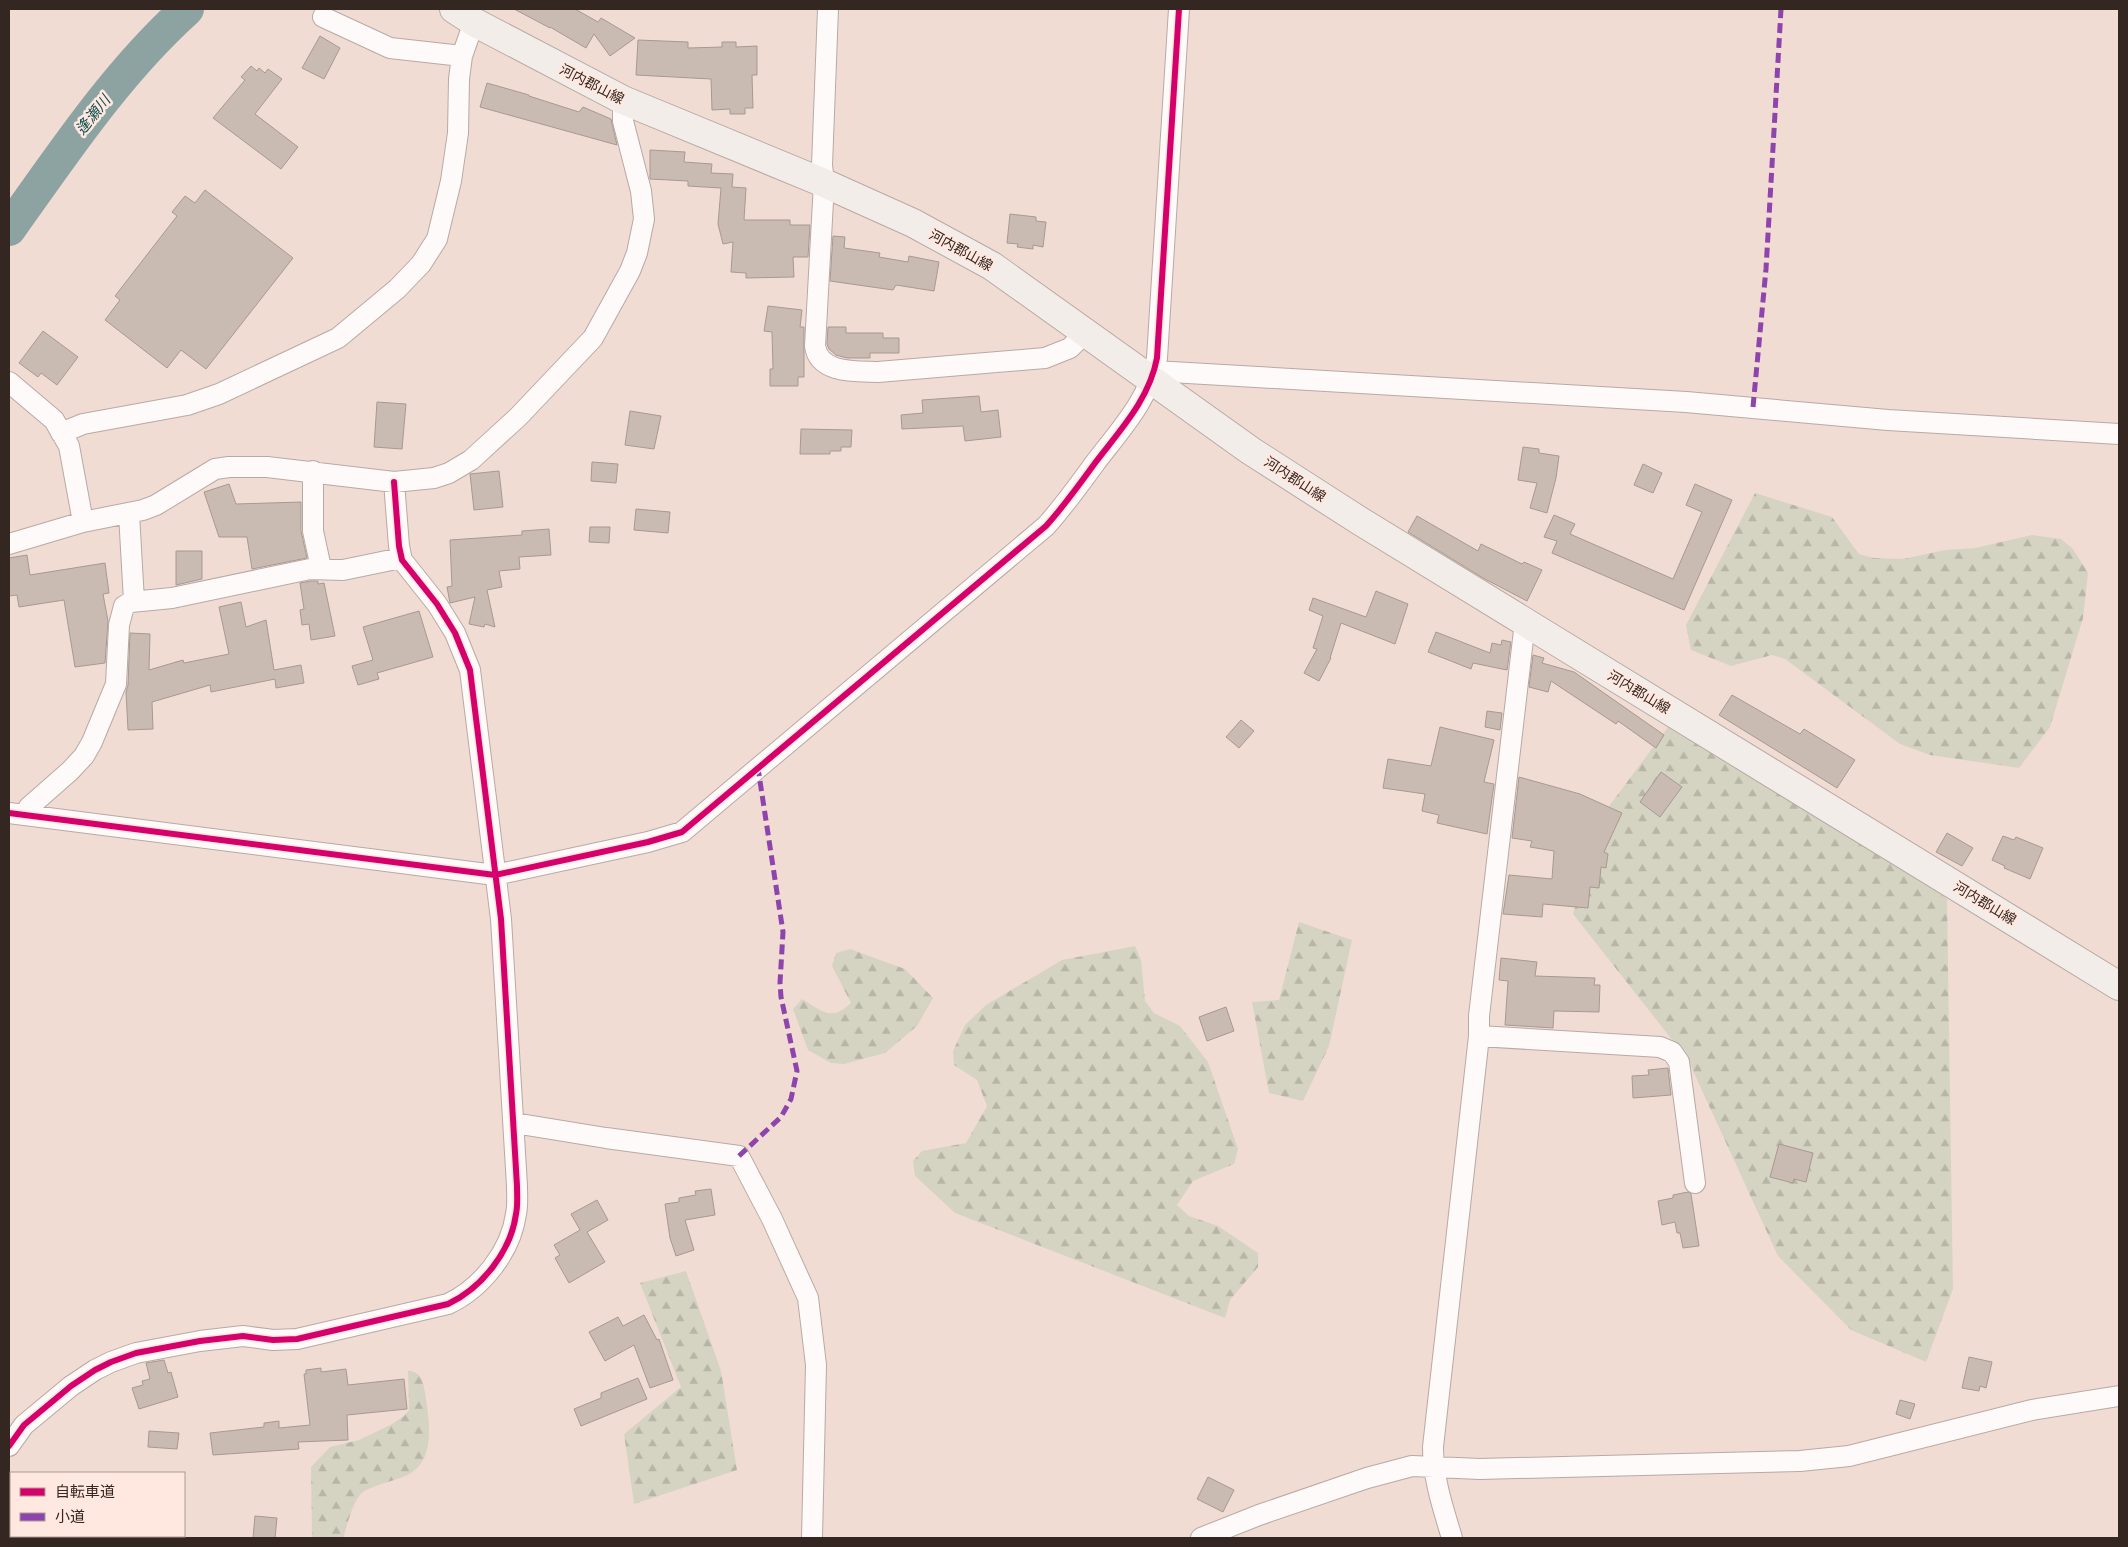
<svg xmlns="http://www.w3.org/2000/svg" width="2128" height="1547" viewBox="0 0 2128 1547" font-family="Jost,'Noto Sans JP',sans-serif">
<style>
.forest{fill:url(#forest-firs)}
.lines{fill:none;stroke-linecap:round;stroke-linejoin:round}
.river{stroke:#8da3a2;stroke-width:34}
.building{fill:#c9bbb2;stroke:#a79991}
.street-casing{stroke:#b9a9a3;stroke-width:22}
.secondary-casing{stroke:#b9a9a3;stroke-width:30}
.street{stroke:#fdfaf9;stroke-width:20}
.secondary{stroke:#f3ede9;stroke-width:28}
.quiet{stroke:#8e44ad;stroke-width:5;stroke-dasharray:10 5;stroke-linecap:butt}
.cycleway-casing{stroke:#ffe8df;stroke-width:9}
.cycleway{stroke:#d6006c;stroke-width:6}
.labels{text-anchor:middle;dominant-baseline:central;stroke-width:5;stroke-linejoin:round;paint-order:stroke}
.street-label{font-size:14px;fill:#342621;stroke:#ffe8df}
.water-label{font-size:15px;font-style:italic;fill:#0f4f50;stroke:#ffe8df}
</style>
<defs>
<pattern id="forest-firs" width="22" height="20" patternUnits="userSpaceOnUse" patternTransform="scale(1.25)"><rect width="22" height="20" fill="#d5d4c2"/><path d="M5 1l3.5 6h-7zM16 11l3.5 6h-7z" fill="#b7b6a6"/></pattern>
</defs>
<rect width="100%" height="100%" fill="#f1dcd4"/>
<path class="forest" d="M 1755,493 L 1832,517 L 1859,554 L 1874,558 L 1903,559 L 1945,550 L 1975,548 L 2032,535 L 2061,539 L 2073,549 L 2088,573 L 2083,618 L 2050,727 L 2019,768 L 1930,755 L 1900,744 L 1785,659 L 1772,655 L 1731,666 L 1691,650 L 1686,625 Z
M 1680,711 L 1947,899 L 1953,1289 L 1926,1362 L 1851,1330 L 1778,1256 L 1688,1060 L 1573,914 L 1601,817 Z
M 1299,922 L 1352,940 L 1329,1046 L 1303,1101 L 1269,1093 L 1252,1002 L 1279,1000 Z
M 1135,946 L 1141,960 L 1145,1001 L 1154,1013 L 1180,1026 L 1208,1062 L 1238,1149 L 1234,1164 L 1193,1181 L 1177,1205 L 1189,1216 L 1218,1226 L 1258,1253 L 1258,1267 L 1230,1300 L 1225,1318 L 955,1213 L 915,1176 L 913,1161 L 922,1151 L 966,1143 L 987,1106 L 977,1080 L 954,1065 L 953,1051 L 965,1025 L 986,1005 L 1062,960 Z
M 850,949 L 905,969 L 933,998 L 917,1026 L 885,1053 L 844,1064 L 831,1063 L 808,1050 L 793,1009 L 802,999 C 822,1011 831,1022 851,1003 L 832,966 L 836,953 Z
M 686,1271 L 721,1371 L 737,1470 L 634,1504 L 624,1434 L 681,1387 L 640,1283 Z
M 408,1371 C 421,1371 423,1381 425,1392 C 429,1421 438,1464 403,1477 C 392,1481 372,1486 363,1492 C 353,1499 347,1527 343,1538 L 312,1538 L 311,1467 L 330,1447 L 359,1440 L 392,1424 L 404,1416 L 409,1410 Z"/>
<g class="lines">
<path class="river" d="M 9,229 C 64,152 117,72 187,9"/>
</g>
<path class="building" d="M 514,9 L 575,9 L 598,22 L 601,18 L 635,38 L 610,56 L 594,34 L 586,48 L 550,27 L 550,28 Z
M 320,36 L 340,48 L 324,79 L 302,68 Z
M 638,40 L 688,42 L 688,48 L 722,47 L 722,42 L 736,42 L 736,47 L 757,46 L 757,75 L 752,75 L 753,108 L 745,108 L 745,114 L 730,114 L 730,109 L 712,110 L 711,79 L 636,75 Z
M 251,66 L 257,71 L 259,68 L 265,73 L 268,69 L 282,79 L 255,114 L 298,147 L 281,169 L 213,118 L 245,80 L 241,77 Z
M 487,83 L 529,95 L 529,96 L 579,112 L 583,107 L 611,119 L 617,145 L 480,107 Z
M 650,150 L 685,152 L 684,162 L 712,164 L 711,173 L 733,174 L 732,187 L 746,188 L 744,220 L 790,220 L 790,225 L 810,225 L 808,257 L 793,257 L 794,277 L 746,278 L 746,273 L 731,272 L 733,242 L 723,244 L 718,224 L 721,188 L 688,186 L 688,181 L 650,179 Z
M 205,190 L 293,258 L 206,369 L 181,350 L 167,368 L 105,320 L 120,300 L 115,296 L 177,216 L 172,212 L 185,196 L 195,203 Z
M 1010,214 L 1036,217 L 1036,221 L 1046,222 L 1043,247 L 1033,245 L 1033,249 L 1017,247 L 1018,244 L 1007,243 Z
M 833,236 L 845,237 L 844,248 L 880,253 L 879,257 L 908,262 L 909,256 L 939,262 L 934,291 L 896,285 L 893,290 L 830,281 Z
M 768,306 L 802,310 L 800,327 L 804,327 L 804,377 L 798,377 L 798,386 L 770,386 L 770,369 L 773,369 L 772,332 L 764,331 Z
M 828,327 L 846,327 L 846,333 L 883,333 L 883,338 L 899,338 L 899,353 L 870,353 L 870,358 L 847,358 L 836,355 L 829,349 L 827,344 Z
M 43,331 L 78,357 L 57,385 L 41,373 L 38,377 L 19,363 Z
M 979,396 L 981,412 L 998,410 L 1001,437 L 965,441 L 963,426 L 902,429 L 901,415 L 923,413 L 922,400 Z
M 377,402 L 406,404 L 402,449 L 374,447 Z
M 630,411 L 661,416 L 654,449 L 625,445 Z
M 801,429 L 852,430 L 851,447 L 841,447 L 841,451 L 830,451 L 830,454 L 800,454 Z
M 1523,447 L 1539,449 L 1539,453 L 1559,456 L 1556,478 L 1547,513 L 1530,508 L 1537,483 L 1518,480 Z
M 592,462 L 618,464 L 616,483 L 591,481 Z
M 1643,464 L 1662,473 L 1653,493 L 1634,485 Z
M 499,471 L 503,507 L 474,510 L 470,474 Z
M 229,484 L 236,504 L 301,502 L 301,531 L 307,558 L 252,569 L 247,537 L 219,537 L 204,492 Z
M 1695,484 L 1732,500 L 1684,610 L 1552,553 L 1557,541 L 1544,537 L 1554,515 L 1575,524 L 1570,534 L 1673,579 L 1702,512 L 1686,505 Z
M 636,509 L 670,512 L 668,533 L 634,530 Z
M 1417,516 L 1478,551 L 1481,544 L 1522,564 L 1524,562 L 1542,570 L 1527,601 L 1483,578 L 1408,532 Z
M 590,527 L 610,527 L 609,543 L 589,542 Z
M 549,529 L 551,555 L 519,557 L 520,569 L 499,571 L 502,587 L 487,590 L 495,627 L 485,624 L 484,627 L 469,624 L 475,597 L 450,603 L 447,587 L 452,586 L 450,540 L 522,535 L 522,531 Z
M 176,551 L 202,551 L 202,579 L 176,585 Z
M 27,555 L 30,575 L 105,563 L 109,593 L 103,594 L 108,621 L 105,663 L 75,667 L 64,600 L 19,607 L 17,595 L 9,596 L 9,558 Z
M 311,581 L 318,581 L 318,584 L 324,583 L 335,636 L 311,640 L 309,624 L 302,625 L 300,610 L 304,609 L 300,583 Z
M 1376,591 L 1408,604 L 1395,644 L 1341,623 L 1330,658 L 1331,658 L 1319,681 L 1304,673 L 1317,649 L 1313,648 L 1323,616 L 1309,610 L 1313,598 L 1366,617 Z
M 241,602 L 246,627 L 266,620 L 274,670 L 301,665 L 304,683 L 276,688 L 275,679 L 211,692 L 210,685 L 152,702 L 153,729 L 128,730 L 126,692 L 128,685 L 130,633 L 150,634 L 149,670 L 183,660 L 184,663 L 229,654 L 219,607 Z
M 419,611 L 433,657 L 377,673 L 379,679 L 358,685 L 352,666 L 373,660 L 363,627 Z
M 1436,632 L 1490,653 L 1492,643 L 1501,645 L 1502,640 L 1511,642 L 1507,670 L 1473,663 L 1471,669 L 1428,652 Z
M 1533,655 L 1544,658 L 1542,663 L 1574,672 L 1664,735 L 1656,748 L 1618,721 L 1616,724 L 1551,681 L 1548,692 L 1529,687 Z
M 1732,695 L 1800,734 L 1804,729 L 1855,760 L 1837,788 L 1719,715 Z
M 1487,711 L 1502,713 L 1500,730 L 1485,727 Z
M 1241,720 L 1254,731 L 1239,748 L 1226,737 Z
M 1440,727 L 1494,740 L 1484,782 L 1494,784 L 1487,834 L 1437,823 L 1439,815 L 1422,811 L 1425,794 L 1383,788 L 1388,759 L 1431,766 Z
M 1661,772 L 1682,787 L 1660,817 L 1640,802 Z
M 1519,777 L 1580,794 L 1622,813 L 1604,852 L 1608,854 L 1606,868 L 1601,867 L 1599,888 L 1590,887 L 1588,908 L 1543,904 L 1542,917 L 1503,914 L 1509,875 L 1552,879 L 1554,851 L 1530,847 L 1532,841 L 1512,838 Z
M 1947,833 L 1973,848 L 1962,866 L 1936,852 Z
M 2003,836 L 2014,840 L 2016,837 L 2043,848 L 2030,879 L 2004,868 L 2005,866 L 1992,860 Z
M 1501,958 L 1537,962 L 1535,976 L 1595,978 L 1594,985 L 1600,985 L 1599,1012 L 1554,1011 L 1553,1028 L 1505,1025 L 1508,981 L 1499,980 Z
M 1226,1007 L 1234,1031 L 1207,1041 L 1199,1017 Z
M 1668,1068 L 1671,1095 L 1633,1098 L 1632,1076 L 1649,1075 L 1648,1070 Z
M 1779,1144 L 1813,1153 L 1806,1182 L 1794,1179 L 1793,1183 L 1770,1177 Z
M 711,1189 L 715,1215 L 685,1220 L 694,1250 L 676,1256 L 670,1238 L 665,1204 L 679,1202 L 679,1198 L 696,1195 L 695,1191 Z
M 1688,1192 L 1691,1194 L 1699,1246 L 1683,1248 L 1680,1233 L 1677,1233 L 1675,1222 L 1662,1225 L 1658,1201 L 1673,1198 L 1673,1195 Z
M 597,1200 L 608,1220 L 587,1232 L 605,1262 L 569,1283 L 555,1258 L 560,1255 L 554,1245 L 580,1230 L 571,1214 Z
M 644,1315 L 657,1340 L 659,1339 L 673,1380 L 650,1388 L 634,1345 L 605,1361 L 589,1332 L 618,1317 L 623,1326 Z
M 1969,1357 L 1992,1362 L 1986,1388 L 1980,1386 L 1979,1391 L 1962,1388 Z
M 164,1360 L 168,1373 L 171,1372 L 178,1397 L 139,1409 L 132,1388 L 143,1385 L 142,1381 L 150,1379 L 146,1363 Z
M 321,1368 L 321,1372 L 346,1369 L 348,1385 L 404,1379 L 407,1409 L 347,1415 L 348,1440 L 298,1442 L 299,1449 L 213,1455 L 210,1433 L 264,1427 L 264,1423 L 279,1421 L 279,1428 L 310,1425 L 304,1374 L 306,1374 L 306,1370 Z
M 638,1378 L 647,1399 L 581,1426 L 574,1409 L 601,1398 L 601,1393 Z
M 1900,1400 L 1915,1404 L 1910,1419 L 1896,1414 Z
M 149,1431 L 179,1433 L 177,1449 L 148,1447 Z
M 1208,1477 L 1234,1490 L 1223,1512 L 1197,1499 Z
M 255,1516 L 277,1518 L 275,1538 L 253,1538 Z"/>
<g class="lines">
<g class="street-casing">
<path id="street" d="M 828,9 L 822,165 L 824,183 L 815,346 C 819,374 856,371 878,372 L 1045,358 L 1070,348 L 1085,333
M 323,17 L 390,48 L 462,56
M 1154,371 L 1686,402 L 1888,420 L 2119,434
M 9,382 L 54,420 L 69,446 L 83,522
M 61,433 L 83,424 L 187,405 L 219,394 L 338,338 L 397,289 L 421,264 L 437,239 L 451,181 L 458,133 L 459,79 L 462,56 L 474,22
M 313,471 L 313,531 L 321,568
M 129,514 L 134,601
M 9,544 L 83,522 L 143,510 L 156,505 L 215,469 L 229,467 L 267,467 L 394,482 L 434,478 L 449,473 L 471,460 L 518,417 L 593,338 L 630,271 L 637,253 L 644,219 L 641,191 L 623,121 L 623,100
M 9,813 L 495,875 L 648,842 L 682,832 L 1046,526 C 1064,506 1079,485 1095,463 C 1120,430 1149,400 1157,358 L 1179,9
M 25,815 L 29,807 L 70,771 L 84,756 L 92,742 L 116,684 L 119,625 L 124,606 L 131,602 L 172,598 L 310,569 L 343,570 L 401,558
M 1479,1036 L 1660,1047 L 1672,1052 L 1679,1062 L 1695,1183
M 514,1123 L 606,1138 L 739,1156 L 772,1219 L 808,1298 L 816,1365 L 812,1538
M 9,1446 L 24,1425 L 71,1386 L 95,1370 L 111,1362 L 136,1353 L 200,1341 L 243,1336 L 273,1340 L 297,1339 L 448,1304 C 482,1288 511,1251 516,1214 C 518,1205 517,1195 517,1186 L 501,919 L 470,670 L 455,633 L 437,604 L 402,560 L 399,546 L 394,482
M 1201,1538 L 1259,1515 L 1367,1478 L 1412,1466 L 1480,1469 L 1800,1461 L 1849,1456 L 2032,1410 L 2119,1396
M 1452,1538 C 1443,1508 1433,1479 1433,1447 L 1479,1036 L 1479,1016 L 1525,622"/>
</g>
<g class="secondary-casing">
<path id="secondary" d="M 454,9 L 474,22 L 623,100 L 824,183 L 913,223 L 992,266 L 1251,451 L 1360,521 L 2119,986"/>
</g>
<use href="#street" class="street"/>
<use href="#secondary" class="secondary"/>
<path class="quiet" d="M 1753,407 L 1766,269 L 1781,9
M 739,1156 L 781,1117 L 791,1099 L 797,1071 L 781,997 L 780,983 L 783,932 L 758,768"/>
<g class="cycleway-casing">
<path id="cycleway" d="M 9,813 L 495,875 L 648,842 L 682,832 L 1046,526 C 1064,506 1079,485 1095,463 C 1120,430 1149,400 1157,358 L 1179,9
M 9,1446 L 24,1425 L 71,1386 L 95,1370 L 111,1362 L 136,1353 L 200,1341 L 243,1336 L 273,1340 L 297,1339 L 448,1304 C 482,1288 511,1251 516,1214 C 518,1205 517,1195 517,1186 L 501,919 L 470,670 L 455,633 L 437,604 L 402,560 L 399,546 L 394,482"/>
</g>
<use href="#cycleway" class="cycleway"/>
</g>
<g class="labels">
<g class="street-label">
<text transform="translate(592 84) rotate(27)">河内郡山線</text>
<text transform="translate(961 250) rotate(29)">河内郡山線</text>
<text transform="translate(1295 479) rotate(33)">河内郡山線</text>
<text transform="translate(1639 692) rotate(31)">河内郡山線</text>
<text transform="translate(1985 903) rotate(31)">河内郡山線</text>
</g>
<g class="water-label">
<text transform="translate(93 115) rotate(-51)">逢瀬川</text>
</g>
</g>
<rect width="2128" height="1547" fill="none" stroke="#342621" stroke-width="20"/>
<rect x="10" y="1472" width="175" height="65" fill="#ffe8df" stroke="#ae9a93"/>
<rect x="20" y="1488" width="25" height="8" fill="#d6006c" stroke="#ae9a93"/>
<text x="55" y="1497" font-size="15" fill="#342621">自転車道</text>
<rect x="20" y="1513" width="25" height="8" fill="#8e44ad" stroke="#ae9a93"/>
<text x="55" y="1522" font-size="15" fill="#342621">小道</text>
</svg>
